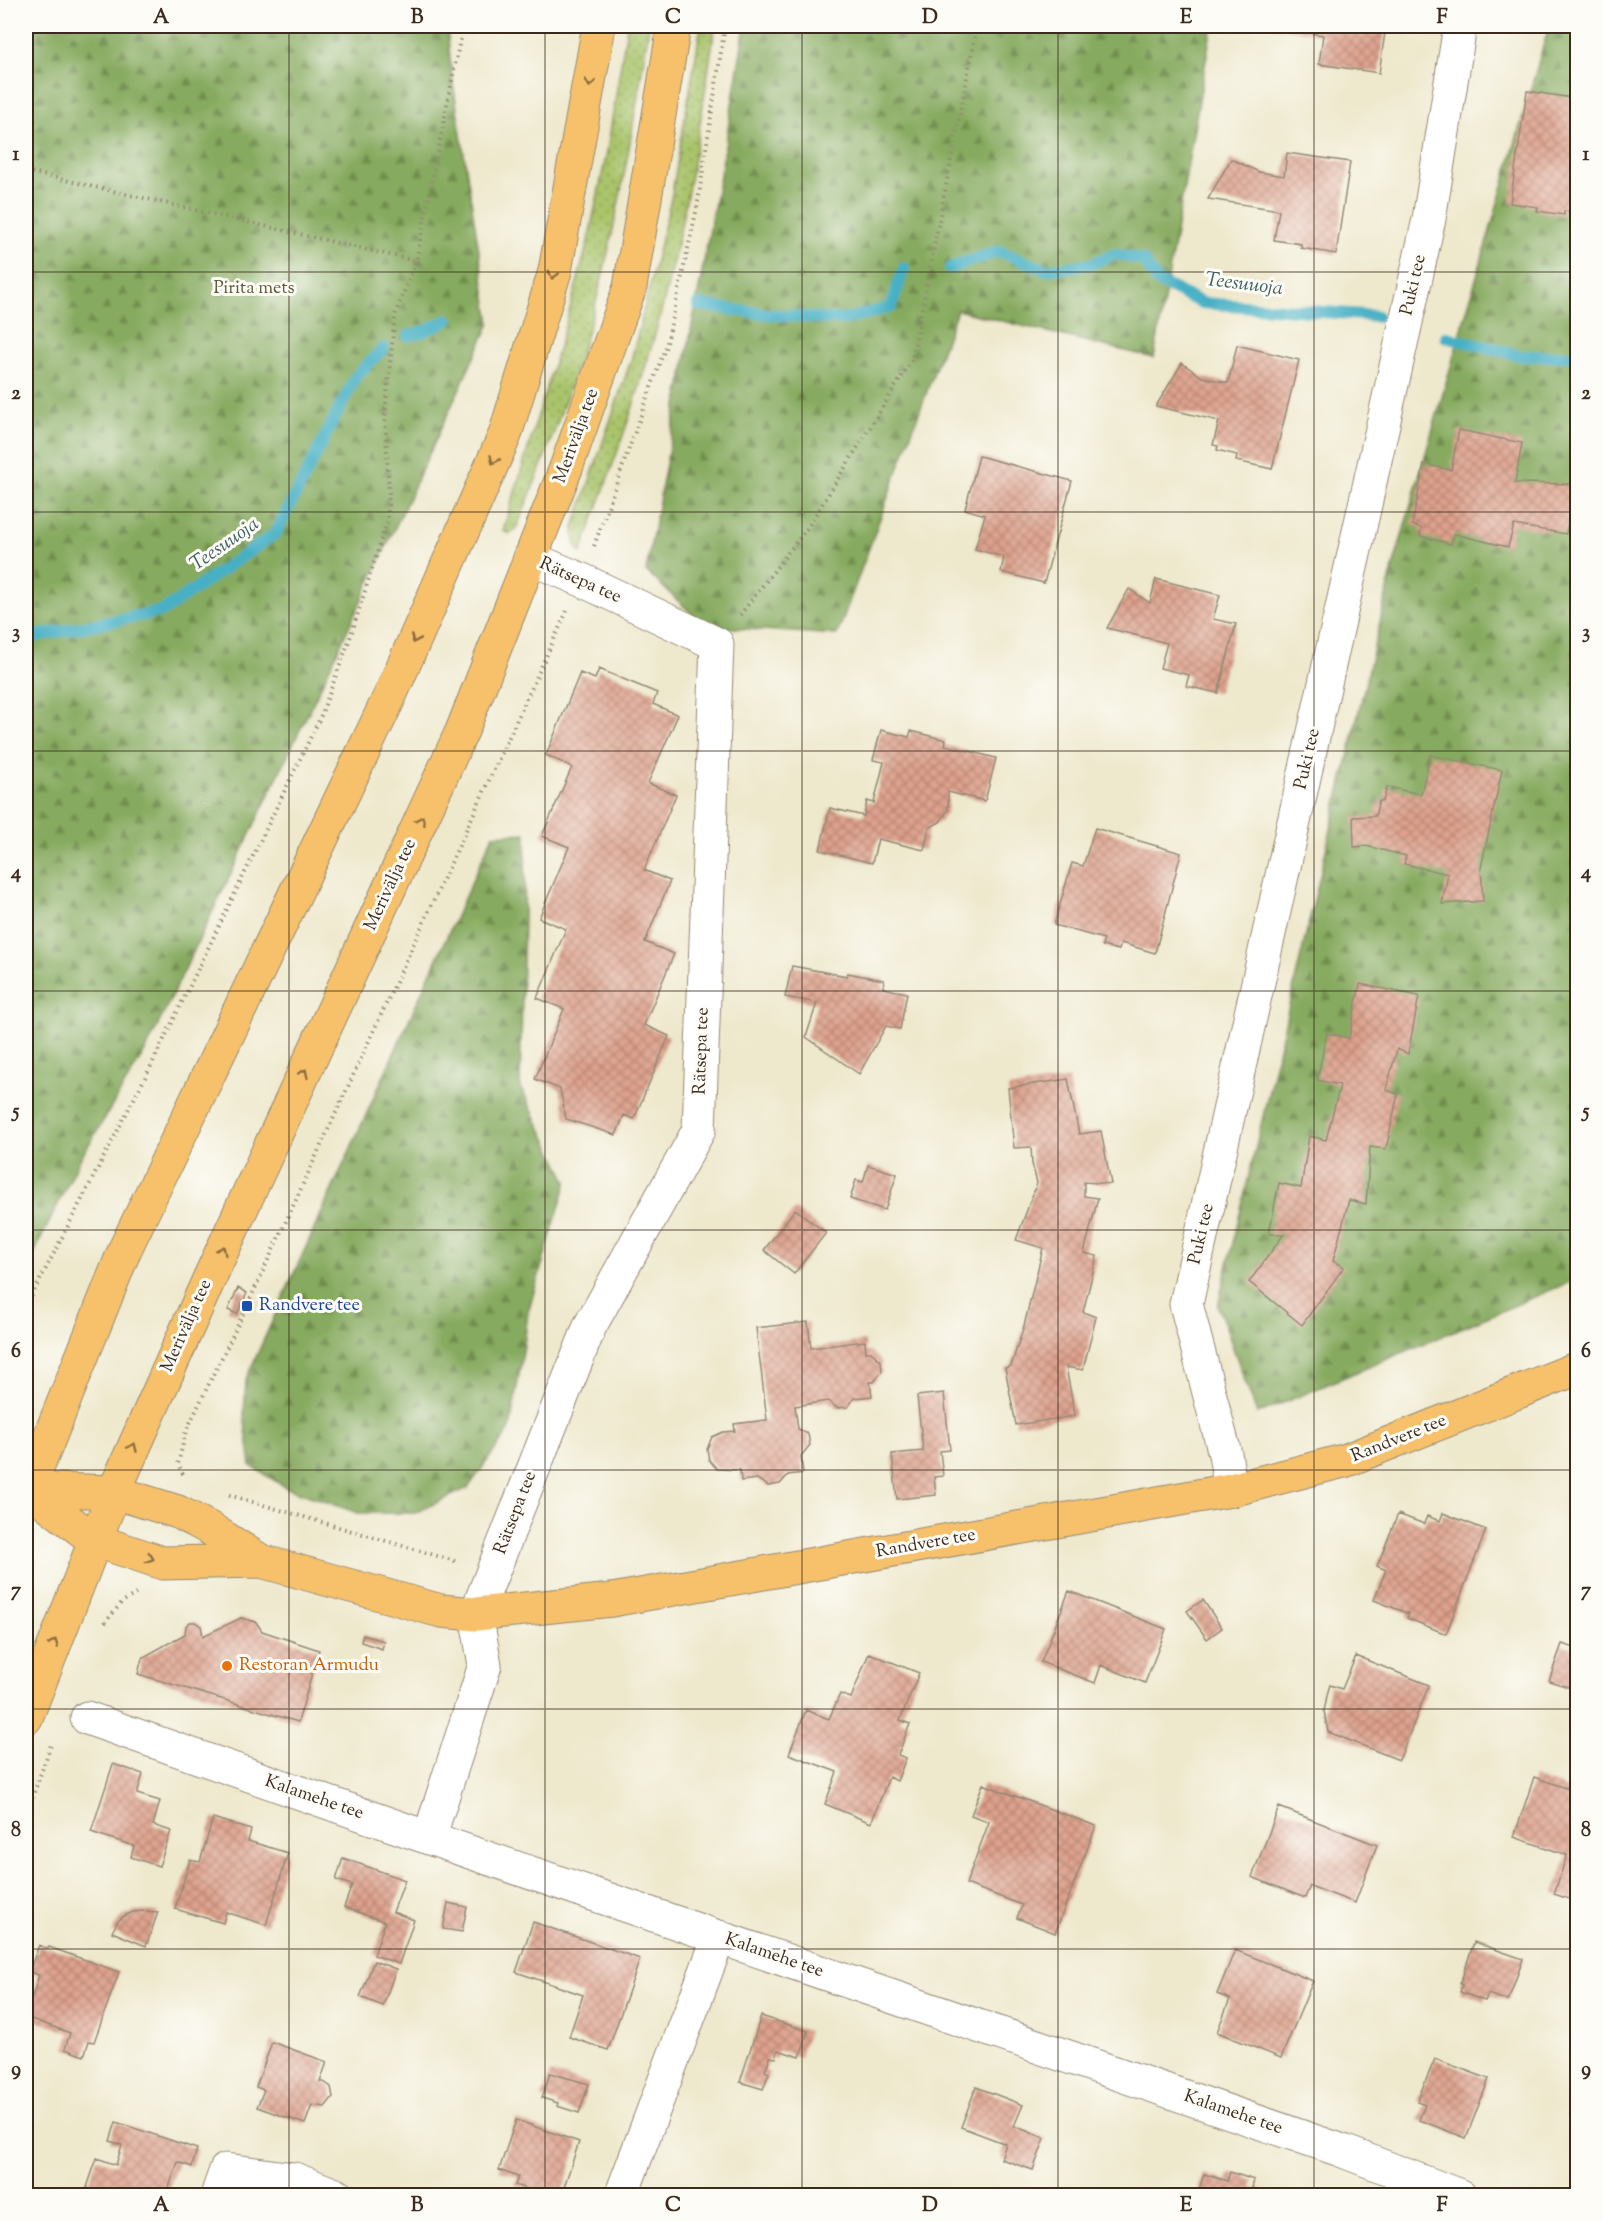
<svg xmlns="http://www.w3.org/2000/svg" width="1603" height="2221" viewBox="0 0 1603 2221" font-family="'Sorts Mill Goudy',serif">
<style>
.grass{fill:url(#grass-dots);stroke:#727744;stroke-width:1.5}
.forest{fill:url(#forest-firs);stroke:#606a3e;stroke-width:1.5}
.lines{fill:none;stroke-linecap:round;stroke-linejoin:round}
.stream{stroke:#46b0c5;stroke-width:12}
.building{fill:url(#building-cross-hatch)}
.minor-casing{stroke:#948975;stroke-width:35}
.major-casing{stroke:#948975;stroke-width:35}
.path{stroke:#948975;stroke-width:4;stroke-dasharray:1.5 4.5;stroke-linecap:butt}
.minor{stroke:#fff;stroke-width:33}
.major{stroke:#f6c16b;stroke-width:33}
.oneway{stroke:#8f6e41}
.grid{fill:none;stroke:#3b2a1e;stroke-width:1.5;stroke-opacity:0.55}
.transit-dot{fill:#1a4fb4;stroke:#fdfcf7;stroke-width:2}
.food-dot{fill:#e8710a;stroke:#fdfcf7;stroke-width:2}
.labels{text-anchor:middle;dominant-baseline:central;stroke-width:6;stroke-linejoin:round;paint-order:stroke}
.street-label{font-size:18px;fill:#3b2a1e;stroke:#fdfcf7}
.park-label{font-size:18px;fill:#5c5835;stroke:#fdfcf7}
.transit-label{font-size:18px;fill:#164399;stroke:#fdfcf7;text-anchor:start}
.food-label{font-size:18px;fill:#c56008;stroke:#fdfcf7;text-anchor:start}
.water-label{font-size:20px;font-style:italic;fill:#3f6061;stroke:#fdfcf7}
.neatline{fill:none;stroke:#3b2a1e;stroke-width:2}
.grid-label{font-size:20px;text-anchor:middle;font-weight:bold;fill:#3b2a1e}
</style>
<defs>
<pattern id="grass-dots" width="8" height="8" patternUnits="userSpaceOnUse" patternTransform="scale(1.5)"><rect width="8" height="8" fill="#a9c46a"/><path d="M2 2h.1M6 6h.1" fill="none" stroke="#8b9f57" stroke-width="1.8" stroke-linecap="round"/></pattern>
<pattern id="forest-firs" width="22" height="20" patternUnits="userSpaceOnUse" patternTransform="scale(1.5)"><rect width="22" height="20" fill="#86aa5e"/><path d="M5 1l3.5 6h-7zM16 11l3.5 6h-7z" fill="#6f8b4d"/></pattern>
<pattern id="building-cross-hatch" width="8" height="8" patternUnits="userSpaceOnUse" patternTransform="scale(1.5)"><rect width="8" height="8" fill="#dea28d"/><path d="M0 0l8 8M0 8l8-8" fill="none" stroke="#b58473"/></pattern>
</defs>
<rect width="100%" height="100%" fill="#fdfcf7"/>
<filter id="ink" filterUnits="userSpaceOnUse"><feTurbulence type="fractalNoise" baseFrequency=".0167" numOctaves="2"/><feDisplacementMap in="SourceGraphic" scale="12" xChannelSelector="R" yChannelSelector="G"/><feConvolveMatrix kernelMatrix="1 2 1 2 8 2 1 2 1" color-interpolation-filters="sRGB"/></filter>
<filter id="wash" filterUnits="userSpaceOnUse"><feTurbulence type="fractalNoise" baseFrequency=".008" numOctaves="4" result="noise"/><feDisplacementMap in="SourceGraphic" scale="24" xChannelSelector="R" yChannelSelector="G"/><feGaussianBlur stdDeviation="1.35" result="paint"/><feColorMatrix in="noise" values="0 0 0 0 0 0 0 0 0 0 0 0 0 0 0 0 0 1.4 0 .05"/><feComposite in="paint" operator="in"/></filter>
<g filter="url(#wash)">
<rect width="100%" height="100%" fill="#eee8cc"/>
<path class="grass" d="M 627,26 L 649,26 C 635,117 620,208 597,298 C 576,377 547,454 516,529 L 510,534 L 503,531 L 564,330 L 587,246 L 606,157 Z
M 701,26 L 715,26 C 701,123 685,220 660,316 C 639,396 609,475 581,553 C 574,545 574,538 574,527 L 632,357 L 671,199 Z"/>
<path class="forest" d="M 26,26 L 447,26 L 451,69 L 490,323 L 335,657 L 147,1048 L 80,1159 L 26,1270 Z
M 745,26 L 1212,26 L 1154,358 L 957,310 L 837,635 L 705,626 L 646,571 L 722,165 Z
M 1549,26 L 1577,26 L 1577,1279 L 1257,1414 L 1218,1306 L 1393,567 Z
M 526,833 L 520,1086 L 567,1181 L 528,1312 L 524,1345 L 510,1429 L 468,1488 L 415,1513 L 358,1513 L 287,1488 L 251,1466 L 244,1415 L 246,1379 L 493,835 Z"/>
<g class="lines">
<path class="stream" d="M 950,268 L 999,251 L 1046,270 L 1091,264 L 1115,254 L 1143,260 L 1157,281 L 1202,303 L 1377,316
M 698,305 L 766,314 L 829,319 L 847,319 L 891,307 L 904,268
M 408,336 L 422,332 L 448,320
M 1446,337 L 1522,356 L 1578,356
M 26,638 L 163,611 L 276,533 L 356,376 L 384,348"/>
</g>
<g id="blocks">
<path class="building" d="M 1269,26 L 1386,26 L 1379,73 L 1319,64 L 1323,35 Z
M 1527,91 L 1578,99 L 1578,133 L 1575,132 L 1573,146 L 1578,147 L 1578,213 L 1564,211 L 1564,215 L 1537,211 L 1538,207 L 1510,203 Z
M 1287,153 L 1350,162 L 1336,254 L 1301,248 L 1301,244 L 1274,240 L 1279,210 L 1208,199 L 1231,159 L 1259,172 L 1284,176 Z
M 1237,345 L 1299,360 L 1272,469 L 1236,461 L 1237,455 L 1217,450 L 1218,446 L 1213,445 L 1219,421 L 1156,406 L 1182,363 L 1202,377 L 1228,383 Z
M 1459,430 L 1522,443 L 1515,483 L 1576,484 L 1566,534 L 1514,525 L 1508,547 L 1454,534 L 1451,544 L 1420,536 L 1421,528 L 1412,525 L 1424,464 L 1451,470 Z
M 979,456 L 1072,481 L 1044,583 L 1001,572 L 1004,557 L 975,549 L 985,515 L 965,509 Z
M 1156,579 L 1220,595 L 1213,619 L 1236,624 L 1218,693 L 1186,686 L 1189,675 L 1160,668 L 1167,643 L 1107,628 L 1129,589 L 1150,603 Z
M 599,669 L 657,693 L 653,704 L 678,715 L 648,783 L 676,795 L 644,870 L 670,881 L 645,942 L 674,954 L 644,1025 L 669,1036 L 634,1119 L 624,1115 L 616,1135 L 566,1119 L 560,1089 L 535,1079 L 564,1009 L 537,998 L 566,929 L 539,918 L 569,847 L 542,836 L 572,767 L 546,755 L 580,673 L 595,679 Z
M 881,730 L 909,737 L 911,731 L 946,740 L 945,745 L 996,758 L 985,801 L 948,792 L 948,810 L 940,822 L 929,828 L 924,850 L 878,839 L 872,863 L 820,850 L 830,808 L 864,816 L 867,801 L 874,803 L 884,762 L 873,760 Z
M 1430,755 L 1502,770 L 1481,868 L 1483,901 L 1442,904 L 1448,874 L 1404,864 L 1406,856 L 1366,846 L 1354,847 L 1353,817 L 1375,816 L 1379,801 L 1383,801 L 1387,787 L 1421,794 Z
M 1095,828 L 1181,853 L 1155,953 L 1121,943 L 1119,950 L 1102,946 L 1104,939 L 1054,925 L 1072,863 L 1083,866 Z
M 792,966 L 847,976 L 847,973 L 884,980 L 883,988 L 907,993 L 900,1029 L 886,1026 L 859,1074 L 806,1037 L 817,1003 L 785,997 Z
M 1360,984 L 1419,996 L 1408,1054 L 1397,1049 L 1386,1090 L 1398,1094 L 1386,1149 L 1370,1147 L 1366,1204 L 1349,1200 L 1333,1261 L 1344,1267 L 1302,1325 L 1249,1282 L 1284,1234 L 1269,1234 L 1279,1183 L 1301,1188 L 1309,1136 L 1326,1140 L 1340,1085 L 1317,1080 L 1327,1033 L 1349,1038 Z
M 1068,1079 L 1079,1134 L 1101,1131 L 1111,1184 L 1084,1182 L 1084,1196 L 1098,1198 L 1084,1253 L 1097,1256 L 1083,1312 L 1096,1317 L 1083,1370 L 1066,1367 L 1075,1416 L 1016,1425 L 1005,1368 L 1011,1366 L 1024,1326 L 1043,1248 L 1016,1240 L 1037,1183 L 1032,1164 L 1031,1147 L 1014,1148 L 1008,1088 Z
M 868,1165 L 897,1174 L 885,1210 L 850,1199 L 856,1180 L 863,1182 Z
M 795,1209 L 826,1233 L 794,1274 L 764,1250 Z
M 238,1288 L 247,1293 L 237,1314 L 228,1310 Z
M 808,1322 L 811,1348 L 865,1341 L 866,1352 L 871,1352 L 881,1361 L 882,1371 L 874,1382 L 870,1382 L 872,1396 L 854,1398 L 848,1407 L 837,1408 L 828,1401 L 795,1406 L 798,1429 L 808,1434 L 810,1445 L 801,1456 L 803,1473 L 788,1475 L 780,1484 L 768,1486 L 757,1479 L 741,1481 L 740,1470 L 717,1469 L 709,1460 L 707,1449 L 712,1437 L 723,1432 L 735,1431 L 734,1424 L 767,1420 L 756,1328 Z
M 944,1393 L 950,1450 L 940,1451 L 943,1476 L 934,1477 L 936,1495 L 897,1499 L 892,1454 L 923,1451 L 917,1396 Z
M 1443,1513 L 1486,1530 L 1446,1634 L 1407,1618 L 1409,1614 L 1374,1600 L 1386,1570 L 1377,1566 L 1398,1514 L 1424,1524 L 1427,1516 L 1440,1521 Z
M 1069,1591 L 1166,1629 L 1145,1683 L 1101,1665 L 1095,1683 L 1041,1662 Z
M 1203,1600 L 1222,1628 L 1207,1639 L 1187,1611 Z
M 241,1618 L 256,1622 L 262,1631 L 319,1650 L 298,1722 L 138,1674 L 142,1658 L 185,1634 L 186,1626 L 190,1622 L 195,1622 L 201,1626 L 203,1636 Z
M 363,1635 L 384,1641 L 382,1649 L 361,1642 Z
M 1562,1644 L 1578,1649 L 1578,1690 L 1549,1681 Z
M 869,1653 L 919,1673 L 900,1720 L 910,1724 L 898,1755 L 906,1758 L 897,1781 L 889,1777 L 871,1823 L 825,1804 L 837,1772 L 789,1754 L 806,1710 L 829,1719 L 840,1694 L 851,1698 Z
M 1356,1656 L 1429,1685 L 1399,1760 L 1328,1732 L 1324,1711 L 1328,1691 L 1330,1685 L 1342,1689 Z
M 113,1764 L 143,1774 L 137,1794 L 160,1801 L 153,1825 L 171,1831 L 159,1866 L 131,1857 L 134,1846 L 91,1832 Z
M 1534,1777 L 1578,1792 L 1578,1902 L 1554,1894 L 1567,1855 L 1514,1837 Z
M 983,1784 L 1096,1826 L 1055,1933 L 1017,1918 L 1022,1905 L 966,1884 L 989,1822 L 971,1815 Z
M 1279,1807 L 1377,1845 L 1355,1903 L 1310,1886 L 1305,1898 L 1252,1877 Z
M 213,1818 L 251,1830 L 248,1841 L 288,1853 L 266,1925 L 226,1912 L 223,1923 L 175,1909 L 190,1860 L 200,1862 Z
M 343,1858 L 405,1880 L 393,1912 L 414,1920 L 399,1964 L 374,1955 L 385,1922 L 344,1907 L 352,1885 L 336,1880 Z
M 448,1903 L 467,1907 L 462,1932 L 443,1929 Z
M 143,1911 L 158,1912 L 146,1946 L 112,1932 L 118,1921 L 124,1916 L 133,1912 Z
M 533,1922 L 640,1959 L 608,2050 L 569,2037 L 583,1995 L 516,1972 Z
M 1474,1942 L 1523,1959 L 1508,2001 L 1488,1994 L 1485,2001 L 1460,1992 L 1462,1985 L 1460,1984 Z
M 39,1945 L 48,1949 L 49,1947 L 119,1972 L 94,2042 L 89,2041 L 84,2056 L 65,2049 L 70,2033 L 26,2017 L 39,1975 L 29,1972 Z
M 1235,1950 L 1313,1981 L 1281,2058 L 1217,2032 L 1230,1999 L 1217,1994 Z
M 374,1961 L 396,1969 L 383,2006 L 360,1997 Z
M 761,2016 L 808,2031 L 800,2057 L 778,2050 L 776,2058 L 770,2057 L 765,2071 L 769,2073 L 763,2089 L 740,2082 Z
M 272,2042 L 327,2062 L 320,2082 L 324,2082 L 331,2087 L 333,2097 L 325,2107 L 312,2105 L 305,2124 L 257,2107 L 264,2090 L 256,2087 Z
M 1435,2059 L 1489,2079 L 1466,2138 L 1419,2120 L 1425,2104 L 1417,2101 Z
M 550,2073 L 589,2084 L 579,2113 L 557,2106 L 558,2103 L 542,2098 Z
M 976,2087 L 1023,2105 L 1014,2126 L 1045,2138 L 1033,2170 L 1001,2159 L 1006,2144 L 961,2127 Z
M 1577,2093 L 1578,2093 L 1578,2117 L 1570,2115 Z
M 516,2120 L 579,2142 L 561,2196 L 536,2196 L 537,2193 L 515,2185 L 518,2177 L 499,2170 Z
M 116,2122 L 197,2149 L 192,2167 L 178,2162 L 166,2196 L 84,2196 L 97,2158 L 116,2165 L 122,2145 L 110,2141 Z
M 1230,2172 L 1254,2180 L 1252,2188 L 1259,2190 L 1257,2196 L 1197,2196 L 1204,2174 L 1227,2181 Z"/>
</g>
</g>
<g filter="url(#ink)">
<use href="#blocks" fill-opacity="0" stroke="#948975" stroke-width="1.5"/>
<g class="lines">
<g class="minor-casing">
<path id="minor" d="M 1231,1490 L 1225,1454 L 1186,1304 L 1429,219 L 1460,26
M 87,1718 L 429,1838 L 1343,2151 L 1460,2196
M 429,1838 L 485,1665 L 476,1614 L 590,1326 L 699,1130 L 717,644 L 582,580 L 530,558
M 217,2196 L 226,2170 L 294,2179 L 338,2196
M 621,2196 L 719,1937"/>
</g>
<g class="major-casing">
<path id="major" d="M 28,1489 L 114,1492 L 178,1512 L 209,1528 L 261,1561 L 441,1611 L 476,1614 L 612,1600 L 1231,1490 L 1347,1460 L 1578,1368
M 28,1489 L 94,1540 L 163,1563 L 261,1561
M 26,1496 L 125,1249 L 389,698 L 505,435 L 555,271 L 599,26
M 26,1718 L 114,1492 L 210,1277 L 462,731 L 566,468 L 630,287 L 674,26"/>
</g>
<path class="path" d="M 26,171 L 416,261
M 594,546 L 667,343 L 697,208 L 725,26
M 740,615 L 808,527 L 912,360 L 977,26
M 26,1307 L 150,1068 L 320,718 L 349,641 L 387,522 L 389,494 L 385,414 L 395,315 L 416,261 L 460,40 L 459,26
M 26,1359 L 29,1361
M 183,1474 L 178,1464 L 186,1431 L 247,1306 L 567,611
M 229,1495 L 458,1562
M 105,1623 L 122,1602 L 136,1594
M 26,1815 L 51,1745"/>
<use href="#minor" class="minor"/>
<use href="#major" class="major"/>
</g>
<defs><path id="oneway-chevron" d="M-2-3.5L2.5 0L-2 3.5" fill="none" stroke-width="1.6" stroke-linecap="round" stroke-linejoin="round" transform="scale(1.5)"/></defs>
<g class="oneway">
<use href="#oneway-chevron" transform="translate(590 83) rotate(99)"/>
<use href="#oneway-chevron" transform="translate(553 275) rotate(105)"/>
<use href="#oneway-chevron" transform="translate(494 460) rotate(114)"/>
<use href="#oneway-chevron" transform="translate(415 639) rotate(114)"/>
<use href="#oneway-chevron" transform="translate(421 820) rotate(-65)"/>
<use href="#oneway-chevron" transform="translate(304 1073) rotate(-65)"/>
<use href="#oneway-chevron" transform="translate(222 1250) rotate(-65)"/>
<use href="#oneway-chevron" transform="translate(133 1447) rotate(-66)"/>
<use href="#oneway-chevron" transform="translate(150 1558) rotate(18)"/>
<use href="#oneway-chevron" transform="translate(54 1643) rotate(-69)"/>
</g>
</g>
<path class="grid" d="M 289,26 L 289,2196M 545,26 L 545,2196M 802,26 L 802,2196M 1058,26 L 1058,2196M 1314,26 L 1314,2196M 26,272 L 1578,272M 26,512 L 1578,512M 26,751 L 1578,751M 26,991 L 1578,991M 26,1230 L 1578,1230M 26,1470 L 1578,1470M 26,1709 L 1578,1709M 26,1949 L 1578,1949"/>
<rect class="transit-dot" x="241" y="1300" width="12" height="12" rx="3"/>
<circle class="food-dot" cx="227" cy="1666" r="6"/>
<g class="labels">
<g class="street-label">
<text transform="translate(1414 285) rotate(-77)">Puki tee</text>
<text transform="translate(577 436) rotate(-70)">Merivälja tee</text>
<text transform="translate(580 581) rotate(24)">Rätsepa tee</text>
<text transform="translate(1308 759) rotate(-77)">Puki tee</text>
<text transform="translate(391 885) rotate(-65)">Merivälja tee</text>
<text transform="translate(702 1051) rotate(-88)">Rätsepa tee</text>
<text transform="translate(1202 1234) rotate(-77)">Puki tee</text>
<text transform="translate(187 1326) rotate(-66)">Merivälja tee</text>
<text transform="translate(1399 1439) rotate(-22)">Randvere tee</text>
<text transform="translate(516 1513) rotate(-69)">Rätsepa tee</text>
<text transform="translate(926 1544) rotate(-10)">Randvere tee</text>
<text transform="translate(314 1798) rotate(19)">Kalamehe tee</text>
<text transform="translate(774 1956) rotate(19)">Kalamehe tee</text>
<text transform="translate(1233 2113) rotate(19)">Kalamehe tee</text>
</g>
<g class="park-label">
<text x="254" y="289">Pirita mets</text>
</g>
<g class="transit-label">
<text x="259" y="1306">Randvere tee</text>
</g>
<g class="food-label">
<text x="239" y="1666">Restoran Armudu</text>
</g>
<g class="water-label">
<text transform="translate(1244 285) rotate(7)">Teesuuoja</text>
<text transform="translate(225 545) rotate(-35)">Teesuuoja</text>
</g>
</g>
<rect width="1603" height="2221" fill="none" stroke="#fdfcf7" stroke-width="66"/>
<rect x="33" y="33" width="1537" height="2155" class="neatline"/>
<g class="grid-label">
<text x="161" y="23">A</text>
<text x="417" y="23">B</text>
<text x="673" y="23">C</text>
<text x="930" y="23">D</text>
<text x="1186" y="23">E</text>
<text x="1442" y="23">F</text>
<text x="16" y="160">1</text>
<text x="1586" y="160">1</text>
<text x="16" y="399">2</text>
<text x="1586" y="399">2</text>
<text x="16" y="638">3</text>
<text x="1586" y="638">3</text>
<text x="16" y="878">4</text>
<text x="1586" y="878">4</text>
<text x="16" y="1117">5</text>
<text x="1586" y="1117">5</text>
<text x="16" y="1357">6</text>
<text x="1586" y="1357">6</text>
<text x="16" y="1596">7</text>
<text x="1586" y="1596">7</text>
<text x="16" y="1836">8</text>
<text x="1586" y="1836">8</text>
<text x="16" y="2075">9</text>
<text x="1586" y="2075">9</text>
<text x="161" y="2211">A</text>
<text x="417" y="2211">B</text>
<text x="673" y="2211">C</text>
<text x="930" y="2211">D</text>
<text x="1186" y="2211">E</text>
<text x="1442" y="2211">F</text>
</g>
</svg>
